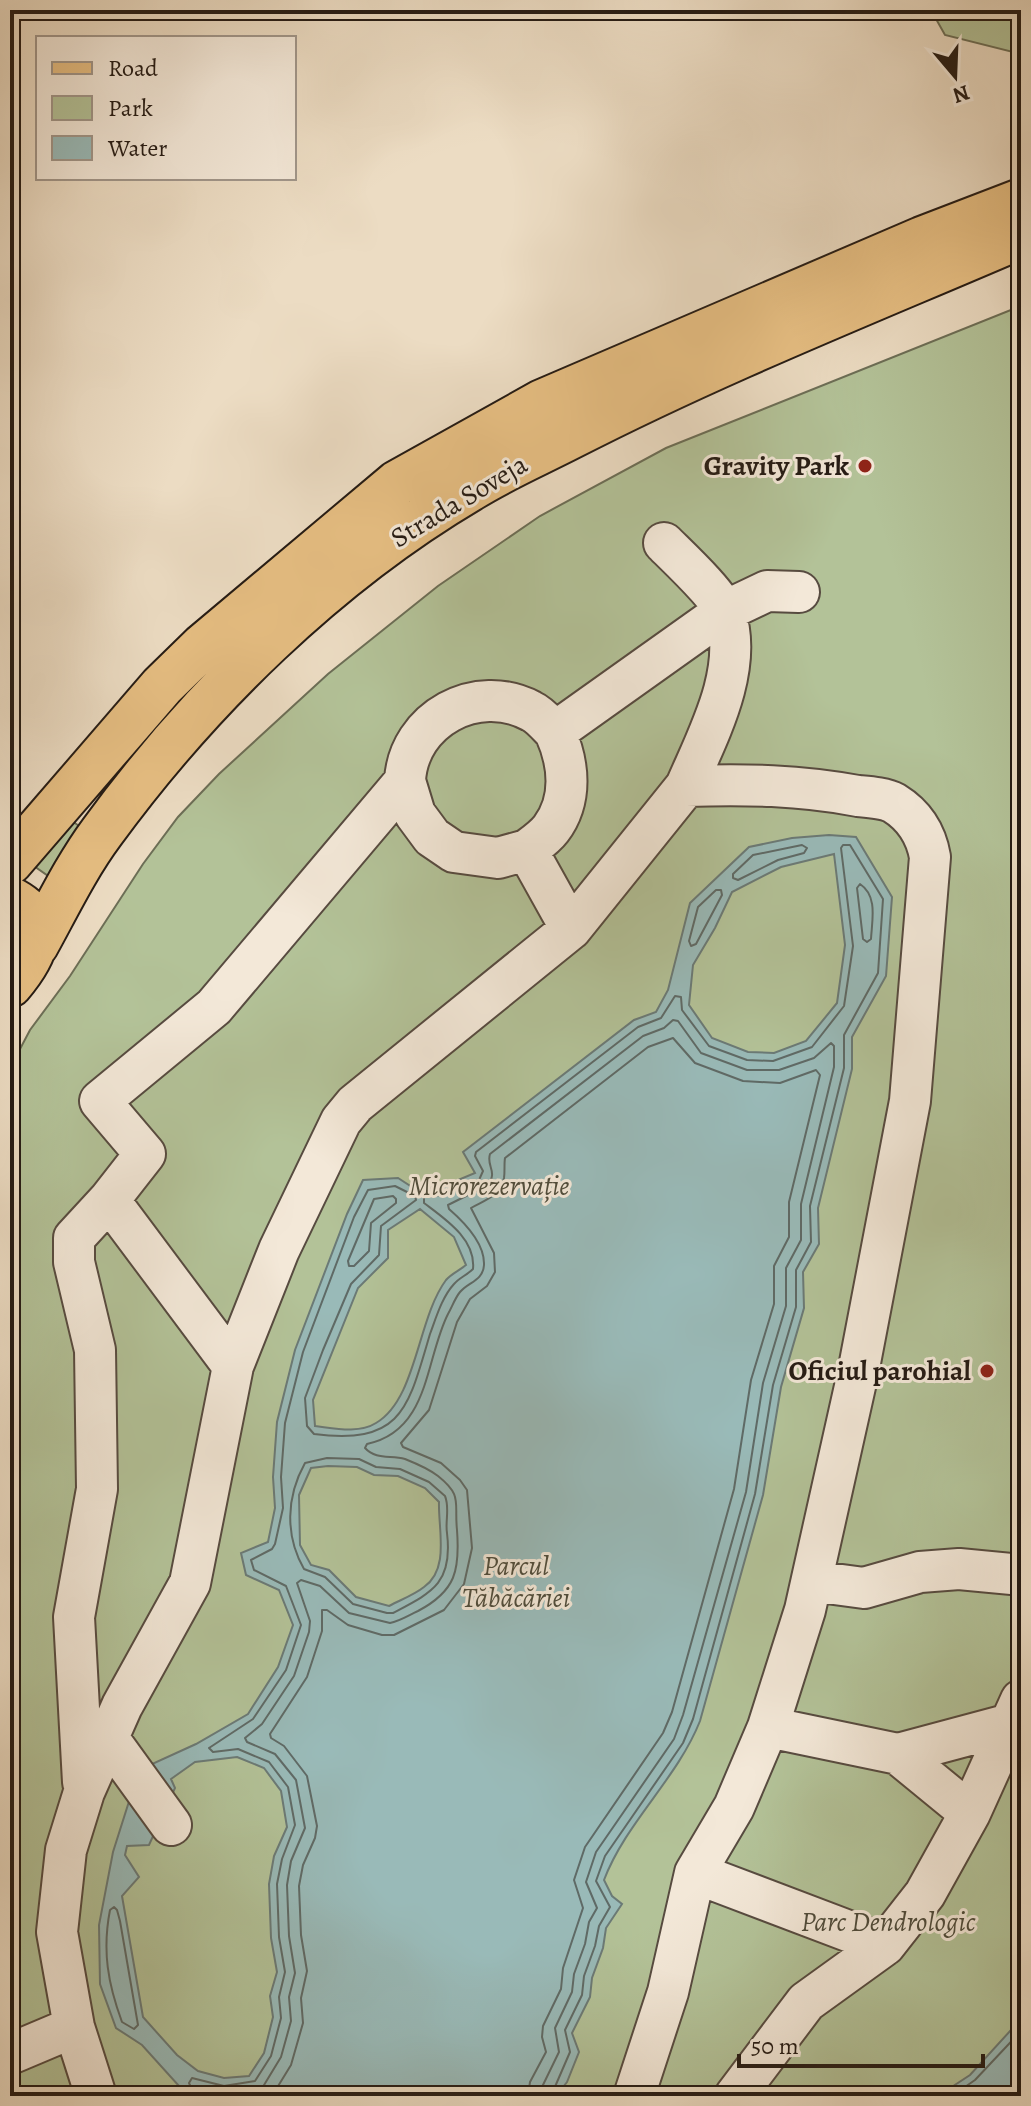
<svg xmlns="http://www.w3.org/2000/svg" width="1031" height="2106" viewBox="0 0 1031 2106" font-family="Alegreya,serif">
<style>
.green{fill:#b3c298;stroke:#6c6e56;stroke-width:2}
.water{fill:#99bab8;stroke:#6b7a76;stroke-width:2;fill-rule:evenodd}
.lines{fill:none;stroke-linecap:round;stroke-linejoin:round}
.shore{stroke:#5f6a66;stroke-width:2}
.minor-casing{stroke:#574b40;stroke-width:44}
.major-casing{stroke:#251b14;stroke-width:48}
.minor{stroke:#f3e8d8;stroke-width:40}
.major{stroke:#e6be82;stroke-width:44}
.poi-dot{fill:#8f2418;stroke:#f3e8d8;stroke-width:3}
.labels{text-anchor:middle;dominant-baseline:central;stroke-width:6;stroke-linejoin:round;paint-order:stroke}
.poi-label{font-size:28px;font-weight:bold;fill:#251b14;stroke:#f3e8d8;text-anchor:end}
.street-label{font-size:28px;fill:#251b14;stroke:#f3e8d8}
.park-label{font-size:28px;font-style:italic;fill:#504d3c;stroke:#f3e8d8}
</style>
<rect width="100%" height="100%" fill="#ecdcc3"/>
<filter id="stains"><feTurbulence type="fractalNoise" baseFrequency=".0025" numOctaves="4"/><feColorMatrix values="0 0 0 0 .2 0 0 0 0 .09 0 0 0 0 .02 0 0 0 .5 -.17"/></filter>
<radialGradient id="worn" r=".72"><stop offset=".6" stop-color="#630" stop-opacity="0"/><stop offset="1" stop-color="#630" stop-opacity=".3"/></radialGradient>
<path class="green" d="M 931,10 L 1021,10 L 1021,54 L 945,35 Z
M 1021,306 L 1021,2096 L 10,2096 L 10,1068 L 30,1030 L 70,976 L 143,864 L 178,817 L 219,774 L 328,674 L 438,586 L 540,516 L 666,448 Z
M 72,821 L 89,833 L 54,880 L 34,866 Z"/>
<path class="water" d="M 829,835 L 856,837 L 892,897 L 886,976 L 852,1037 L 852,1069 L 818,1208 L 819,1244 L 803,1272 L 804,1308 L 781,1387 L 763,1495 L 700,1721 C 677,1779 626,1822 604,1880 L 612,1896 L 622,1904 L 606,1928 L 603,1948 L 592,1978 L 590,1997 L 572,2033 L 579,2052 L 567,2082 L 556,2096 L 188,2096 L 142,2045 L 116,2028 L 100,1984 L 99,1925 L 113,1852 L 132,1792 L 152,1764 L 196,1744 L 248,1714 L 278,1667 L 293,1625 L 279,1590 L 246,1575 L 241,1553 L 268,1542 L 275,1508 L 273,1477 L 277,1422 L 295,1350 L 347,1214 L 363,1180 L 398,1178 L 412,1187 L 439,1188 L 475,1173 L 463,1152 L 634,1020 L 656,1012 L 668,990 L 690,903 L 749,847 L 792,838 ZM 834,854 L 845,945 L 837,1003 L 806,1041 L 774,1053 L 748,1052 L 712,1038 L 689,1005 L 693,965 L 715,928 L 732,892 L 781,867 ZM 420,1209 L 454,1237 L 466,1265 C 460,1270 451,1274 446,1280 C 417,1319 417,1399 376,1423 C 359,1434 333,1428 315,1426 L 313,1400 L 358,1288 L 388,1258 L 388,1230 ZM 328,1466 L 357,1467 L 374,1475 L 398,1476 L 425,1488 L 439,1502 C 438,1529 450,1569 424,1587 C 414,1595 400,1600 389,1606 L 356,1597 L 329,1570 L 311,1565 L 300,1545 L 299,1495 L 311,1468 ZM 237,1757 L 264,1768 L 281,1791 L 287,1827 L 274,1856 L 269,1884 L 271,1938 L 277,1972 L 270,1996 L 273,2017 L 264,2053 L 249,2076 L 224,2078 L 198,2071 L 177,2055 L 143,2017 L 122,1896 L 139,1877 L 125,1855 L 127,1846 L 149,1845 L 175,1788 L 171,1779 L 195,1762 Z
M 1021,2019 L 1021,2096 L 938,2096 L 970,2075 Z"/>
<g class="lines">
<path class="shore" d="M 802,845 L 807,848 L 804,853 L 778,860 L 738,880 L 733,878 L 733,874 L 753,855 Z
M 860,884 C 878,896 872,920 871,939 L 867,942 L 863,939 L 857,888 Z
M 716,890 L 721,890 L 722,895 L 696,944 L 691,946 L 689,941 L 698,907 Z
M 393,1196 L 396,1199 L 396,1203 L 371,1223 L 369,1251 L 354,1266 L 349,1266 L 348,1261 L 374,1199 Z
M 327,1458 L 359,1459 L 376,1467 L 400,1469 L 429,1482 L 445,1496 C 450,1508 445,1521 447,1533 C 453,1583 433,1592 393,1613 L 387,1613 L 353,1604 L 325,1577 L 304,1569 C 285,1536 286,1497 305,1463 Z
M 114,1907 L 117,1910 L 120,1921 L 138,2025 L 134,2029 L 122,2022 C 108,1984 102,1951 110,1910 Z
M 195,2096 L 189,2083 L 192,2078 L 224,2086 L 255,2081 L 271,2056 L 281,2018 L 279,1997 L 285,1972 L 279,1937 L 277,1884 L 282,1859 L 295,1825 L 288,1787 L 269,1762 L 238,1749 L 213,1752 L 209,1748 L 253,1719 L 286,1670 L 301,1625 L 286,1586 L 254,1570 L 251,1560 L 272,1549 L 275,1544 L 283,1508 L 281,1477 L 285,1423 L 303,1352 L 354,1217 L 368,1190 L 395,1186 L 415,1196 L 416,1200 L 381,1226 L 379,1255 L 351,1284 L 323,1350 L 305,1398 L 307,1426 L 314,1434 C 403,1445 408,1408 430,1334 C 436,1318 442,1297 454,1284 C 459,1278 467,1275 473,1269 C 476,1239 445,1219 424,1203 L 424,1197 L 442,1195 L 479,1180 L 483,1171 L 475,1156 L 476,1152 L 638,1027 L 661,1018 L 675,996 L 681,997 L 682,1010 L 709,1046 L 747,1060 L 773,1061 L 812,1047 L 844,1006 L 853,946 L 841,848 L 843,845 L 850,845 L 883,899 L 878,973 L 844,1035 L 844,1068 L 810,1206 L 811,1242 L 796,1270 L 796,1307 L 773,1385 L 755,1494 L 693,1719 L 683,1743 L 605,1856 L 596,1881 L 610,1907 L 599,1926 L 595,1946 L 584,1976 L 582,1995 L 565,2030 L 570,2052 L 551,2096
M 230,2096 L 251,2094 L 261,2090 L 281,2057 L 291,2021 L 289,1997 L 295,1973 L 289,1936 L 287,1885 L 291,1861 L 305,1828 L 296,1780 L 275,1754 L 247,1742 L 245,1738 L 262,1724 L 294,1676 L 309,1632 L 310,1621 L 297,1583 L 301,1580 L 320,1586 L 349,1613 L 390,1623 C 400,1621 409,1615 418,1611 C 456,1591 460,1570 457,1530 C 454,1502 463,1496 438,1476 C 429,1469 415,1463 405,1459 C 390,1455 376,1460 365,1448 L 367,1444 C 430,1431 425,1359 448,1314 C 452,1307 455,1298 460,1292 C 468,1282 483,1281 484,1265 C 485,1243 464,1222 449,1209 L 448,1205 L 488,1185 C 498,1171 486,1166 490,1154 L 643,1036 L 664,1028 L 673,1020 L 678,1021 L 701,1053 L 747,1070 L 779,1070 L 814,1058 L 831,1043 L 834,1046 L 834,1067 L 801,1204 L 801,1240 L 786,1268 L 786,1306 L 763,1383 L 746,1492 L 683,1715 L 674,1739 L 596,1852 L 586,1882 L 597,1908 L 589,1922 L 585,1944 L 574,1974 L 572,1992 L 555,2028 L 559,2052 L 542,2087 L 540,2096
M 272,2096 L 291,2065 L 303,2023 L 301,1998 L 307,1971 L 301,1935 L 299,1886 L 303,1865 L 315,1838 L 317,1826 L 307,1776 L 284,1746 L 271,1738 L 270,1734 L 307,1677 L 322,1631 L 322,1610 L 327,1610 L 348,1625 L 382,1635 L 394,1635 L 444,1610 L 464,1584 L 472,1548 L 467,1490 L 460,1480 L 441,1463 L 403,1447 L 401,1443 L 429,1410 L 457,1322 L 470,1299 L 487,1286 L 495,1272 L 494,1253 L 471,1208 C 485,1200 501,1196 504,1178 C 505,1171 504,1164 505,1158 L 648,1047 L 673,1038 L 695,1063 L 743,1081 L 780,1083 L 816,1070 L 820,1075 L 789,1202 L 789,1237 L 774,1266 L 774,1304 L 751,1380 L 734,1489 L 672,1712 L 663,1733 L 585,1847 L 574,1880 L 583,1908 L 563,1968 L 561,1989 L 543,2026 L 542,2037 L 546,2052 L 530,2082 L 528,2096
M 952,2096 L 975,2080 L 1021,2031"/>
<g class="minor-casing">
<path id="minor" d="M 664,543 C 679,558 720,596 725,613 C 744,669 708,735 686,786
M 555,732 C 569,763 573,800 551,829 C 545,837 535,844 527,850 L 571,929
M 405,781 L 415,814 L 432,837 L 454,852 L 498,858 L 527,850
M 109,1200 L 233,1366
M 812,1581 L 864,1588 L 920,1572 L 959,1569 L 1021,1575
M 768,1727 L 898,1754 L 1010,1724
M 108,1738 L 171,1825
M 898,1754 L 970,1813
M 83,1782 L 74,1617 L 97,1489 L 95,1350 L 74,1262 L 74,1238 L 109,1200 L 145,1154 L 100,1101 L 214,1007 L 405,781 C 408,719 477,682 531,711 C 540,715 548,725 555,732 L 725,611 L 767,591 L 799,592
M 695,1873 L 885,1945
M 74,2027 L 96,2096
M 10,2054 L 74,2027 L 57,1932 L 66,1850 L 84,1792 L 122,1706 L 190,1583 L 233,1366 L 279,1250 L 341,1121 L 355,1104 L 571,929 L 686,786 C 745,784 800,785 858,796 C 869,797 885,798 894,803 C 915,816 926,834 930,857 L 910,1101 L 858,1373 L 805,1610 L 768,1727 L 734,1807 L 695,1873 L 668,1992 L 634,2096
M 735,2096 L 806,2002 L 885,1945 L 925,1894 L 970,1813 L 1021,1700"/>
</g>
<g class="major-casing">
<path id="major" d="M 10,862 L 162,686 L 203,646 L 397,483 L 542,402 L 922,239 L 1021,201
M 10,899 C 55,921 33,958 10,985
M 36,945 C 57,907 76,867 102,832 C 199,699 328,573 470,489 C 502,469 537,454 570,437 C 716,362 870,301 1021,236"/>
</g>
<use href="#minor" class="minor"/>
<use href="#major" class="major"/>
</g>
<g class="poi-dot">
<circle cx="865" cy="466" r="8"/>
<circle cx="987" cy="1371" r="8"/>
</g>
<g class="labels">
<g class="poi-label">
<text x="849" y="466">Gravity Park</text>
<text x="971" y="1371">Oficiul parohial</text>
</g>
<g class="street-label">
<text transform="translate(459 501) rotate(-31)">Strada Soveja</text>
</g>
<g class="park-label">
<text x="489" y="1186">Microrezervație</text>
<text x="516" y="1566">Parcul<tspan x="516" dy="32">Tăbăcăriei</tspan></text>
<text x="888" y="1922">Parc Dendrologic</text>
</g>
</g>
<rect width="1031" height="2106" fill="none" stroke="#ecdcc3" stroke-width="40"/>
<rect x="12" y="12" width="1007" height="2082" fill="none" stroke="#251b14" stroke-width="4"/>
<rect x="20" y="20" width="991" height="2066" fill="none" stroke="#251b14" stroke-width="2"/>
<rect x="36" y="36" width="260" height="144" fill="#f3e8d8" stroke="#a1968a" stroke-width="2"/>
<rect x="52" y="62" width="40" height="12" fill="#e6be82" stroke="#a1968a" stroke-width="2"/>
<text x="108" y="76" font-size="24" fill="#251b14">Road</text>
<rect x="52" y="96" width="40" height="24" fill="#b3c298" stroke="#a1968a" stroke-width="2"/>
<text x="108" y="116" font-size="24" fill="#251b14">Park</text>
<rect x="52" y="136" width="40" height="24" fill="#99bab8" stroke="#a1968a" stroke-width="2"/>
<text x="108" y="156" font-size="24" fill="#251b14">Water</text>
<g transform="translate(955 76) rotate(161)" stroke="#f3e8d8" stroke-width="6" paint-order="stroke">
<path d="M0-6L14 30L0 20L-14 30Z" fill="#251b14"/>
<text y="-12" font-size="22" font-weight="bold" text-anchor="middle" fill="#251b14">N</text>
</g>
<path d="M739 2054v12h244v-12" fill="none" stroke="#251b14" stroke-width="4"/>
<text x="751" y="2054" font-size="24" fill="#251b14" stroke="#f3e8d8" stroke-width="6" paint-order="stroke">50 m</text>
<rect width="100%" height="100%" filter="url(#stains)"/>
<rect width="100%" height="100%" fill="url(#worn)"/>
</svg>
